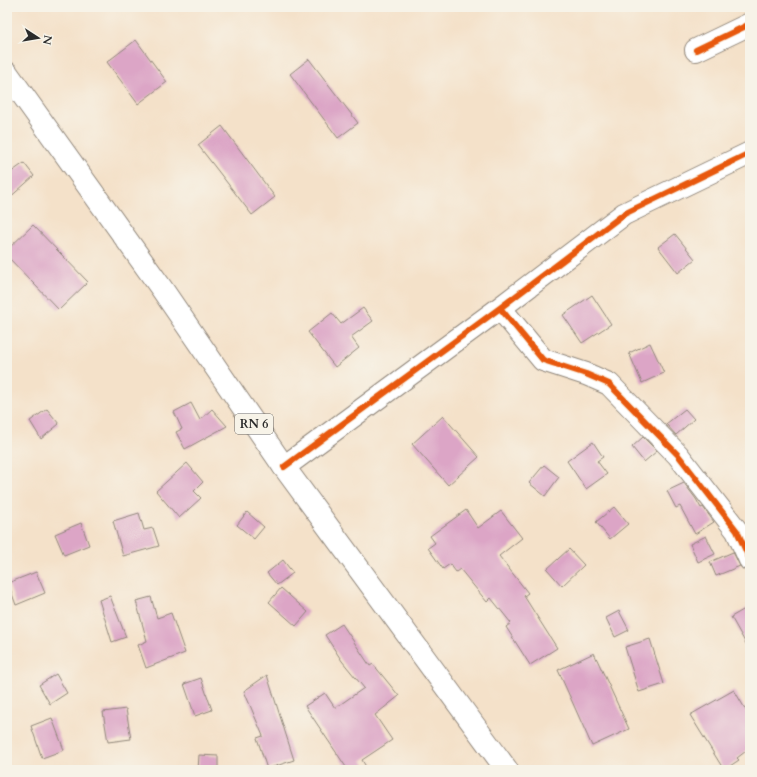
<svg xmlns="http://www.w3.org/2000/svg" width="757" height="777" viewBox="0 0 757 777" font-family="Cardo,serif">
<style>
.building{fill:#dca5c6}
.lines{fill:none;stroke-linecap:round;stroke-linejoin:round}
.minor-casing{stroke:#90867a;stroke-width:24}
.major-casing{stroke:#90867a;stroke-width:24}
.minor{stroke:#fff;stroke-width:22}
.major{stroke:#fff;stroke-width:22}
.cycleway-casing{stroke:#f7f3e8;stroke-width:8}
.cycleway{stroke:#e8590c;stroke-width:6}
.labels{text-anchor:middle;dominant-baseline:central;stroke-width:3;stroke-linejoin:round;paint-order:stroke}
.shield{fill:#f7f3e8;stroke:#686764;stroke-width:1}
.shield-label{font-size:12px;font-weight:bold;fill:#2b2b2b}
</style>
<rect width="100%" height="100%" fill="#f7f3e8"/>
<filter id="ink" filterUnits="userSpaceOnUse"><feTurbulence type="fractalNoise" baseFrequency=".025" numOctaves="2"/><feDisplacementMap in="SourceGraphic" scale="8" xChannelSelector="R" yChannelSelector="G"/><feConvolveMatrix kernelMatrix="1 2 1 2 8 2 1 2 1" color-interpolation-filters="sRGB"/></filter>
<filter id="wash" filterUnits="userSpaceOnUse"><feTurbulence type="fractalNoise" baseFrequency=".012" numOctaves="4" result="noise"/><feDisplacementMap in="SourceGraphic" scale="16" xChannelSelector="R" yChannelSelector="G"/><feGaussianBlur stdDeviation="0.9" result="paint"/><feColorMatrix in="noise" values="0 0 0 0 0 0 0 0 0 0 0 0 0 0 0 0 0 1.4 0 .05"/><feComposite in="paint" operator="in"/></filter>
<g filter="url(#wash)">
<rect width="100%" height="100%" fill="#f4e1c9"/>
<g id="blocks">
<path class="building" d="M 136,40 L 167,82 L 138,104 L 107,62 Z
M 309,59 L 358,123 L 338,138 L 290,74 Z
M 222,126 L 275,197 L 252,215 L 198,145 Z
M 24,163 L 34,176 L 7,200 L 7,175 Z
M 33,225 L 88,282 L 59,310 L 7,256 L 7,250 Z
M 675,234 L 695,259 L 678,273 L 658,247 Z
M 592,295 L 611,324 L 582,343 L 563,315 Z
M 363,308 L 373,321 L 351,337 L 359,348 L 335,367 L 308,332 L 332,313 L 341,324 Z
M 650,343 L 664,373 L 642,383 L 629,353 Z
M 191,403 L 200,420 L 212,409 L 227,426 L 185,449 L 176,432 L 182,429 L 174,412 Z
M 47,409 L 59,424 L 41,439 L 30,421 Z
M 685,409 L 694,419 L 676,435 L 666,424 Z
M 443,416 L 479,457 L 448,485 L 412,444 Z
M 643,437 L 657,451 L 644,462 L 632,447 Z
M 593,442 L 603,457 L 597,461 L 607,474 L 586,489 L 567,461 Z
M 187,463 L 203,482 L 194,491 L 201,498 L 179,518 L 156,491 Z
M 544,465 L 559,477 L 545,496 L 529,483 Z
M 684,483 L 696,499 L 701,508 L 703,507 L 714,522 L 695,534 L 680,506 L 676,508 L 667,491 Z
M 614,507 L 628,524 L 610,539 L 596,522 Z
M 466,510 L 478,528 L 501,511 L 522,538 L 499,556 L 528,593 L 524,596 L 557,648 L 530,665 L 506,627 L 511,623 L 491,598 L 487,602 L 460,569 L 456,572 L 450,564 L 443,569 L 428,548 L 435,543 L 430,536 Z
M 247,512 L 264,527 L 254,539 L 237,525 Z
M 139,513 L 144,530 L 153,528 L 159,546 L 123,556 L 113,521 Z
M 81,523 L 89,545 L 64,555 L 55,534 Z
M 706,536 L 715,554 L 698,562 L 690,544 Z
M 569,549 L 584,565 L 562,586 L 547,569 Z
M 733,552 L 740,566 L 716,576 L 710,562 Z
M 283,560 L 293,573 L 277,585 L 267,573 Z
M 36,572 L 45,593 L 16,605 L 8,583 Z
M 281,588 L 308,612 L 296,626 L 269,602 Z
M 110,596 L 126,637 L 112,642 L 99,600 Z
M 151,597 L 157,618 L 171,613 L 185,653 L 146,668 L 138,645 L 147,641 L 136,601 Z
M 750,606 L 750,651 L 731,617 Z
M 619,611 L 629,630 L 615,637 L 606,618 Z
M 342,624 L 370,666 L 373,664 L 399,696 L 375,715 L 392,740 L 362,760 L 368,770 L 348,770 L 305,706 L 325,693 L 335,708 L 364,688 L 342,661 L 325,635 Z
M 650,639 L 664,684 L 639,692 L 625,647 Z
M 594,653 L 629,729 L 592,746 L 558,670 Z
M 56,674 L 67,693 L 50,704 L 39,685 Z
M 267,675 L 294,760 L 267,769 L 257,738 L 263,736 L 244,691 Z
M 201,678 L 212,710 L 195,716 L 184,684 Z
M 734,690 L 750,717 L 750,748 L 737,758 L 739,760 L 724,770 L 690,715 Z
M 126,709 L 131,739 L 108,742 L 103,712 Z
M 52,718 L 64,750 L 42,758 L 31,726 Z
M 199,755 L 218,756 L 218,770 L 198,770 Z"/>
</g>
</g>
<g filter="url(#ink)">
<use href="#blocks" fill-opacity="0" stroke="#90867a" stroke-width="1"/>
<g class="lines">
<g class="minor-casing">
<path id="minor" d="M 696,50 L 750,24
M 500,308 L 543,360 L 586,374 L 609,384 L 678,455 L 737,531 L 750,560
M 284,467 L 500,308 L 624,214 L 750,153"/>
</g>
<g class="major-casing">
<path id="major" d="M 7,73 L 162,289 L 284,467 L 507,770"/>
</g>
<use href="#minor" class="minor"/>
<use href="#major" class="major"/>
<g class="cycleway-casing">
<path id="cycleway" d="M 696,50 L 750,24
M 500,308 L 543,360 L 586,374 L 609,384 L 678,455 L 737,531 L 750,560
M 284,467 L 500,308 L 624,214 L 750,153"/>
</g>
<use href="#cycleway" class="cycleway"/>
</g>
</g>
<g class="labels">
<rect class="shield" x="235" y="414" width="38" height="20" rx="3"/>
<g class="shield-label">
<text x="254" y="424">RN 6</text>
</g>
</g>
<rect width="757" height="777" fill="none" stroke="#f7f3e8" stroke-width="24"/>
<g transform="translate(38 38) rotate(102)" stroke="#f7f3e8" stroke-width="3" paint-order="stroke">
<path d="M0-3L7 15L0 10L-7 15Z" fill="#2b2b2b"/>
<text y="-6" font-size="11" font-weight="bold" text-anchor="middle" fill="#2b2b2b">N</text>
</g>
</svg>
